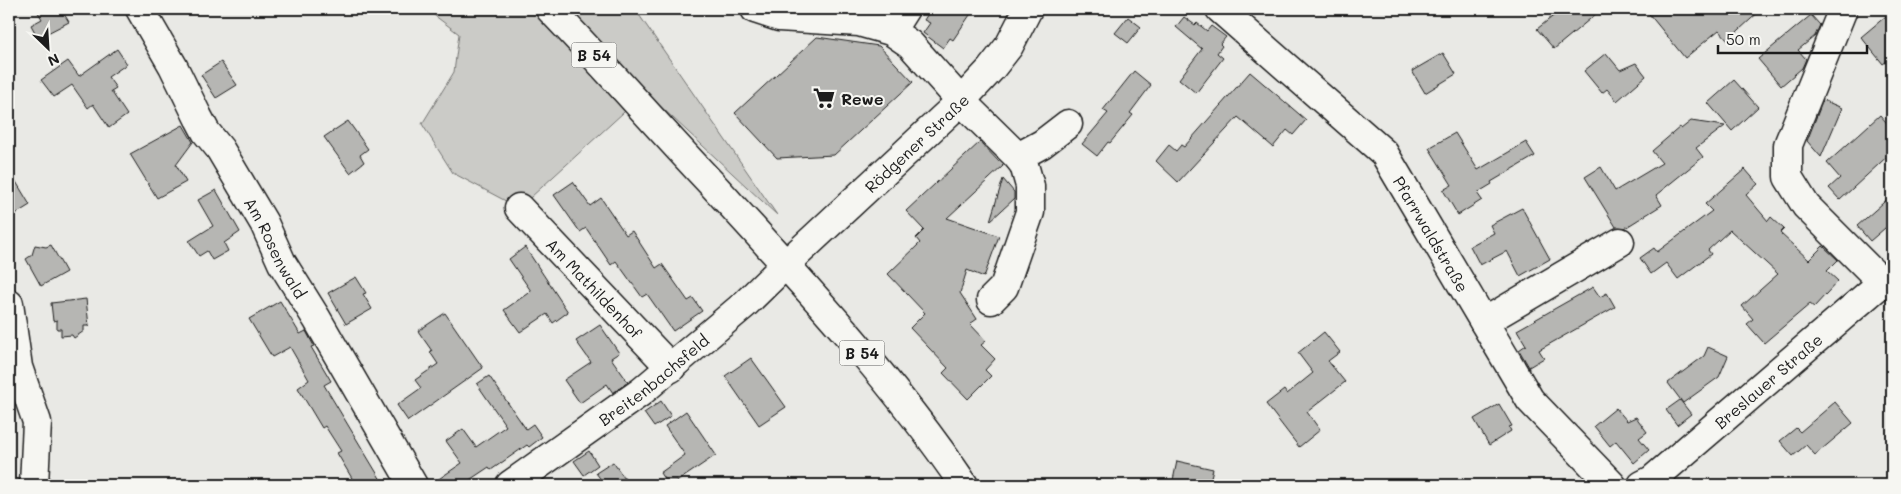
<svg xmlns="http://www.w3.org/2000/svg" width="1901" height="494" viewBox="0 0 1901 494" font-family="Mali,sans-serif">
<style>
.green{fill:#cbcbc7;stroke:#747472}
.building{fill:#b6b6b3;stroke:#1c1c1c}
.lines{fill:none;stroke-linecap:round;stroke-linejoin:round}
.minor-casing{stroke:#1c1c1c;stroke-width:31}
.major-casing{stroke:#1c1c1c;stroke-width:31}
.minor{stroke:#f6f6f2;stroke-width:28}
.major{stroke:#f6f6f2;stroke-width:28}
.labels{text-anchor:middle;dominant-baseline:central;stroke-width:4;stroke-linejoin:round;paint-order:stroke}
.shield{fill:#f6f6f2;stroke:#5d5d5c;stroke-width:1}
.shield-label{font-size:15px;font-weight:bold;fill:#1c1c1c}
.poi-label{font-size:16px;font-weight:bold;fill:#1c1c1c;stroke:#f6f6f2;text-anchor:start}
.street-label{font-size:16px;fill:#1c1c1c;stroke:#f6f6f2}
</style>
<rect width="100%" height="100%" fill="#e9e9e5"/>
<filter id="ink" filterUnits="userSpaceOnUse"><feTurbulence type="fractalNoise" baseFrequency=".02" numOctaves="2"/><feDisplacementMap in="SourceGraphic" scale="10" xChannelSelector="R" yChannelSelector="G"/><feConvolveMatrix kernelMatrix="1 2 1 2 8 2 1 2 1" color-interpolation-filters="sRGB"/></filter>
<g filter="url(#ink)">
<path class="green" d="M 426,9 L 550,9 L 635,102 L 519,208 L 453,173 L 422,124 L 454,72 L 459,34 Z
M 565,9 L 635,9 L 777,215 L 643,90 Z"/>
<path class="building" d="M 36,9 L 61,9 L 69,22 L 38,38 L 31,25 L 42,19 Z
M 931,9 L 974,9 L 953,40 L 950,38 L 943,48 L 923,33 L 930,23 L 924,20 Z
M 1562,9 L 1602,9 L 1554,49 L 1537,29 Z
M 1645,9 L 1762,9 L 1728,40 L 1719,30 L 1685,58 Z
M 1892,11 L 1892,57 L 1883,64 L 1861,37 Z
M 1811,15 L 1820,25 L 1815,36 L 1798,50 L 1806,59 L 1802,68 L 1781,86 L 1758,59 Z
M 1128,17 L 1141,27 L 1128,43 L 1115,33 Z
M 1184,17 L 1195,25 L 1197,23 L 1207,31 L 1211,26 L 1226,37 L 1220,44 L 1222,46 L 1217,53 L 1223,58 L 1196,93 L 1179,79 L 1202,49 L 1176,27 Z
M 817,37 L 879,46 L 913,82 L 834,155 L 777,158 L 735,113 Z
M 117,49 L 127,64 L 108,77 L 116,88 L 111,91 L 127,115 L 109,128 L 93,104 L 88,108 L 72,85 L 54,97 L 41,80 L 68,61 L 79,76 Z
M 1443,53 L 1456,74 L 1425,93 L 1412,71 Z
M 1606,53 L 1620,70 L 1636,63 L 1646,76 L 1617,101 L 1607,89 L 1602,93 L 1584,71 Z
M 221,62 L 237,85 L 216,98 L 201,75 Z
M 1134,71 L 1151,85 L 1130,113 L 1133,115 L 1110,143 L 1108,142 L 1097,156 L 1082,144 L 1108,113 L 1103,110 Z
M 1250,72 L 1306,120 L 1293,135 L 1287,130 L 1273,147 L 1238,117 L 1178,182 L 1156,161 L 1169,145 L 1176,151 L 1181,145 L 1184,147 Z
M 1734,80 L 1758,107 L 1732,131 L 1708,103 Z
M 1823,100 L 1842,108 L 1821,157 L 1807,141 Z
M 1880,115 L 1892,129 L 1892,152 L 1840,200 L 1829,188 L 1840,178 L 1827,163 Z
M 348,121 L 368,149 L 360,155 L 364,162 L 350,173 L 324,137 Z
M 1691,121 L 1725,126 L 1696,148 L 1703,157 L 1656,195 L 1662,205 L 1625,228 L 1616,227 L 1585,177 L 1601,167 L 1615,191 L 1662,163 L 1652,151 L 1680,127 L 1681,129 Z
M 183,125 L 193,142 L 176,165 L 186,182 L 157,198 L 130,154 Z
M 1455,133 L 1478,170 L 1526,142 L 1535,156 L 1491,182 L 1492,184 L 1477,193 L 1482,200 L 1458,215 L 1443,190 L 1452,185 L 1429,148 Z
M 980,142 L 1003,166 L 947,218 L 999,236 L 984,277 L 967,270 L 960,293 L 977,319 L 970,324 L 986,341 L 981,345 L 995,359 L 985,370 L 991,376 L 968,399 L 943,373 L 948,368 L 910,328 L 925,313 L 888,274 L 920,243 L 916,238 L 924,230 L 906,211 Z
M 1745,169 L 1758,184 L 1746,195 L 1768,221 L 1771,217 L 1784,229 L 1780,233 L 1809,260 L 1823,246 L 1838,260 L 1827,271 L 1838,281 L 1814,307 L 1810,304 L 1764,343 L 1747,324 L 1753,319 L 1742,306 L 1778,274 L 1730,230 L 1708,250 L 1711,254 L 1678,279 L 1666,263 L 1651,274 L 1640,258 L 1654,248 L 1657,252 L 1712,211 L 1705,204 Z
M 9,170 L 30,205 L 9,218 Z
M 1003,179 L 1014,192 L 1014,199 L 990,221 Z
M 573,182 L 590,206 L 601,198 L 626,235 L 632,231 L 656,268 L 662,264 L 688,301 L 693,298 L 702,311 L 673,331 L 647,294 L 642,297 L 616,261 L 611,265 L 586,228 L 580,232 L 554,195 Z
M 216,190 L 240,232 L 224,243 L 228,251 L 212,260 L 207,251 L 199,256 L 189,241 L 213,226 L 198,200 Z
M 1892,195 L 1892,222 L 1870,241 L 1857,226 Z
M 1522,208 L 1550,259 L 1520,276 L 1507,251 L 1480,265 L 1470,246 L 1494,233 L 1490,225 Z
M 35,245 L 46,247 L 51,245 L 66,272 L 41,286 L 26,259 L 32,255 Z
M 525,247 L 568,312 L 553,323 L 547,314 L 520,332 L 504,310 L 531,291 L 509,259 Z
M 356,277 L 366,293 L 363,294 L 372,309 L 346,324 L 328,293 Z
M 1593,287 L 1600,297 L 1607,293 L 1615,307 L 1539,350 L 1544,358 L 1529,367 L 1519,350 L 1526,345 L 1517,330 Z
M 86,299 L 89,326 L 84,326 L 84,331 L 74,338 L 72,335 L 61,336 L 61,329 L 57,329 L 57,320 L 53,321 L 51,303 Z
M 280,301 L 300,334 L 306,331 L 314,346 L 311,347 L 331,381 L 324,385 L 384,485 L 356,485 L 337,453 L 341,451 L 325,426 L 322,428 L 298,388 L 309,380 L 290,347 L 272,357 L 249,319 Z
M 445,313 L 483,368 L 408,421 L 397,405 L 421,388 L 415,380 L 438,364 L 430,352 L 432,351 L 418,331 Z
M 600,325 L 619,353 L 611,358 L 628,382 L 613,393 L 607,384 L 580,403 L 564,380 L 591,362 L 576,341 Z
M 1324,332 L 1340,352 L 1328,361 L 1345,382 L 1307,412 L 1320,430 L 1299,447 L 1266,404 L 1284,390 L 1287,394 L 1313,373 L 1298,353 Z
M 1708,347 L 1728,356 L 1719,377 L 1683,403 L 1668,383 L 1704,356 Z
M 751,358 L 786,407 L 759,425 L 725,376 Z
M 489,376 L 526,429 L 533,424 L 542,437 L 529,447 L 527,445 L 491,470 L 489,467 L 462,485 L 430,485 L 462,463 L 446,441 L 463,429 L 476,447 L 506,426 L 477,384 Z
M 1680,400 L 1691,414 L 1677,425 L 1666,410 Z
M 661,401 L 671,416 L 654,427 L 644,413 Z
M 1835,402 L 1853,423 L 1815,455 L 1806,445 L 1793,456 L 1780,441 L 1796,428 L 1800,432 Z
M 1499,404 L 1512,426 L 1509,427 L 1511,431 L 1489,445 L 1474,419 Z
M 1616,408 L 1627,421 L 1636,417 L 1647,432 L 1639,438 L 1649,450 L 1634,463 L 1616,441 L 1610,446 L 1594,426 Z
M 686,411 L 716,455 L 672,485 L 668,485 L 660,473 L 685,455 L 665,426 Z
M 589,451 L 598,465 L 584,475 L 574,461 Z
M 1177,461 L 1213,469 L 1209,485 L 1172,485 Z
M 613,462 L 629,485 L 605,485 L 596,473 Z"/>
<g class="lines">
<g class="minor-casing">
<g id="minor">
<path id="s1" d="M 140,9 L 173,66 L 198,117 L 206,132 L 220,149 L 264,223 L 282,263 L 317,319 L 413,485"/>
<path d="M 755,9 L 779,17 L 859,22 L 891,31 L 910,44 L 961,101 L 1018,157 L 1024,165 L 1030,186 L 1030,212 L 1004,287 L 991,300"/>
<path id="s2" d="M 1220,9 L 1384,153 L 1530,400 L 1612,485"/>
<path d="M 1843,9 L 1788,145 L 1788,177 L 1806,206 L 1882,282"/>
<path d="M 891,31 L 905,9"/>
<path d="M 1018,157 L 1042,144 L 1068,124"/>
<path id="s3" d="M 519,208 L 671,368"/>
<path d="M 9,304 L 18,367 L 37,422 L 34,485"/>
<path d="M 1484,322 L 1620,242"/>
<path id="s4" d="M 510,485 L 641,392 L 745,304 L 786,264"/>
<path id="s5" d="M 1642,485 L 1652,480 L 1892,274"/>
</g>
</g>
<g class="major-casing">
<g id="major">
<path d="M 550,9 C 605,66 657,126 712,184 C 800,280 891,377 964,485"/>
<path id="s6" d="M 786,264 L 961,101 L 991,69 L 1009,46 L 1028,9"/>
</g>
</g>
<use href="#minor" class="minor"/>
<use href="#major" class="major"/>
</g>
</g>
<defs>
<g id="supermarket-bare" transform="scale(1.725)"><path d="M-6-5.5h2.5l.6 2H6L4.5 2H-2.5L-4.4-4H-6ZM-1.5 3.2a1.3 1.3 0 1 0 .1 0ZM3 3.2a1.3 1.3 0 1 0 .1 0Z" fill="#1c1c1c" stroke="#f6f6f2" stroke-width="2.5" paint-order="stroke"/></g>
</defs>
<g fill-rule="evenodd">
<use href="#supermarket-bare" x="824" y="98"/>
</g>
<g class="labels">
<g class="shield">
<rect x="571.5" y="42.5" width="45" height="25" rx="4"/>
<rect x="839.5" y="340.5" width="45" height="25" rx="4"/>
</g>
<g class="shield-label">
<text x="594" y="55">B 54</text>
<text x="862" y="353">B 54</text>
</g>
<g class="poi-label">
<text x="841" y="98">Rewe</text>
</g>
<g class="street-label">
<text stroke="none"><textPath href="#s6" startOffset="178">Rödgener Straße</textPath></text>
<text stroke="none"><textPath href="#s2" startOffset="312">Pfarrwaldstraße</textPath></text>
<text stroke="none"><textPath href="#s1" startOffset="275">Am Rosenwald</textPath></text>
<text stroke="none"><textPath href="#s3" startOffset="110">Am Mathildenhof</textPath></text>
<text stroke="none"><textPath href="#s4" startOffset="178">Breitenbachsfeld</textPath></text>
<text stroke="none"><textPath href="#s5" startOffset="164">Breslauer Straße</textPath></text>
</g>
</g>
<rect width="1901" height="494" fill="none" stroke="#f6f6f2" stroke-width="30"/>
<rect x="15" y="15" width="1871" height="464" fill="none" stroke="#1c1c1c" stroke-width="2" filter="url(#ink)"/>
<g transform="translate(48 48) rotate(155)" stroke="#f6f6f2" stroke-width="4" paint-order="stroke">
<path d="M0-4L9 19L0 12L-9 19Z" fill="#1c1c1c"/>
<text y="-8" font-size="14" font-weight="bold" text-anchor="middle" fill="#1c1c1c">N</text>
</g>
<path d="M1718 45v8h149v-8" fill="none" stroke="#1c1c1c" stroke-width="2.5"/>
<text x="1726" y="45" font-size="15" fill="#1c1c1c" stroke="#f6f6f2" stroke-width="4" paint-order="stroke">50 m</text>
</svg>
